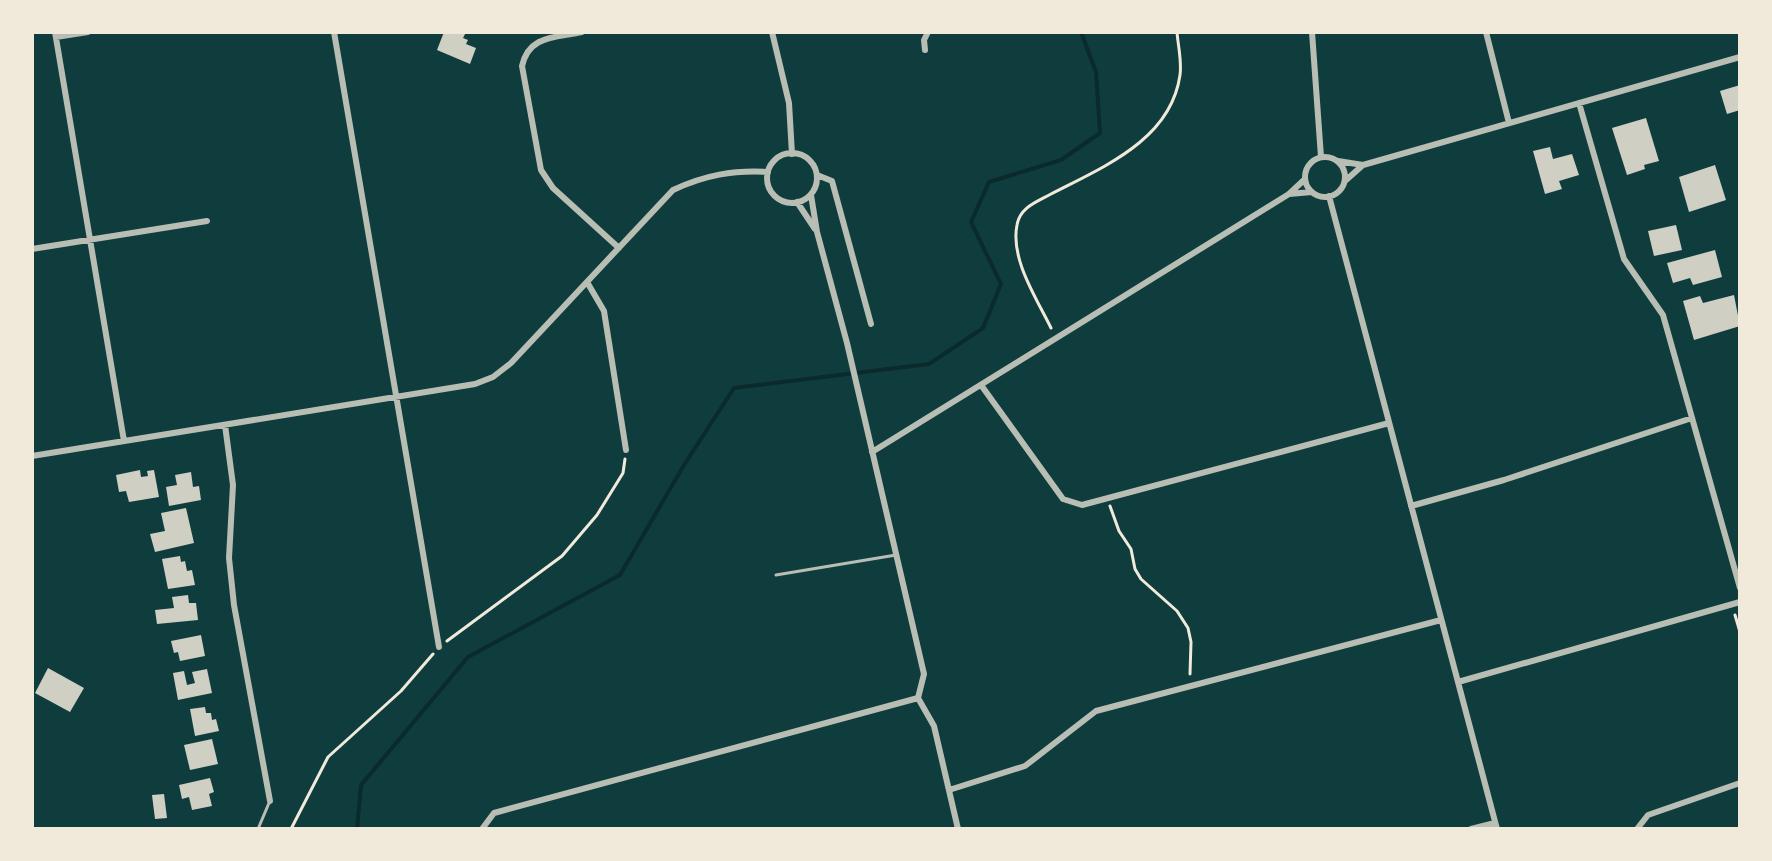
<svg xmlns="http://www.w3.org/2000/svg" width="1772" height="861" viewBox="0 0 1772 861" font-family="Bitter,serif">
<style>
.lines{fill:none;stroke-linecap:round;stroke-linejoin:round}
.stream{stroke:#0a2a2b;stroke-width:4}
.building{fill:#cfcfc3}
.path{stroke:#f1e9da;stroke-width:3}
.service{stroke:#b8beb3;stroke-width:3}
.minor{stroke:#b8beb3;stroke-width:6}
</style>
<rect width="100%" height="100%" fill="#0f3d3e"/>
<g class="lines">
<path class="stream" d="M 357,829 L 361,785 L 468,657 L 620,575 L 684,465 L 734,388 L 929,364 L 983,328 L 1001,284 L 971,222 L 989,182 L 1061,160 L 1100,133 L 1096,72 L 1081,32"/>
</g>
<path class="building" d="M 444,32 L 466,32 L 463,38 L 468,40 L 466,44 L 476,48 L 470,64 L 437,50 Z
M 1740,85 L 1740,110 L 1727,114 L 1720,91 Z
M 1646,118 L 1659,161 L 1644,165 L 1645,169 L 1627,175 L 1612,128 Z
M 1550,147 L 1553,159 L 1572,154 L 1579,175 L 1559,181 L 1562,189 L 1545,194 L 1533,151 Z
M 1715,165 L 1726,200 L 1689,212 L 1679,177 Z
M 1676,225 L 1682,250 L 1654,256 L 1648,231 Z
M 1715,250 L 1722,277 L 1693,285 L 1690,278 L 1673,283 L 1667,263 Z
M 1734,295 L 1740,326 L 1694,340 L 1683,301 L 1700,296 L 1703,303 Z
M 140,470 L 141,477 L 148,476 L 147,471 L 154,470 L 159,497 L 129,502 L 126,491 L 119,492 L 116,475 Z
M 191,472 L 193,487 L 199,486 L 201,500 L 169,506 L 166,487 L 177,485 L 175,475 Z
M 186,508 L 194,543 L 155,552 L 150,534 L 165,531 L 161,513 Z
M 180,556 L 181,562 L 185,561 L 187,571 L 192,570 L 195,585 L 168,589 L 162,559 Z
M 188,595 L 189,603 L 196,603 L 198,620 L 157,624 L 155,610 L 174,608 L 172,597 Z
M 201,635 L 205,656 L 180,661 L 178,652 L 174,653 L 171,641 Z
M 48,668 L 84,688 L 70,712 L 35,693 Z
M 207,669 L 212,693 L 178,700 L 173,673 L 184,671 L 187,685 L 195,683 L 192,672 Z
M 205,707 L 206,713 L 211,713 L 212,720 L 216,719 L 219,731 L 195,736 L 190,709 Z
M 212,739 L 218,764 L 190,770 L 184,745 Z
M 210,778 L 214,792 L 209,794 L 212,806 L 192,810 L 189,797 L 182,799 L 179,785 Z
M 164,794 L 167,818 L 155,819 L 152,795 Z"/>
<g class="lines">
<path class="path" d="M 1051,328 C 1037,299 1010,259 1017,225 C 1020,207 1037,202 1051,194 C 1103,167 1171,140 1180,75 C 1182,61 1178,46 1177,32
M 1110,506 L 1119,531 L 1131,549 L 1135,569 L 1141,579 L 1177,611 L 1188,628 L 1191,642 L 1190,674
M 1735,615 L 1740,632
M 447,641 L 562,556 L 597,515 L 623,473 L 625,459
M 291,829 L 328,757 L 401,691 L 433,654"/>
<path class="service" d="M 776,575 L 896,555
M 258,829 L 269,803"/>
<path class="minor" d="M 55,32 L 124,441
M 334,32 L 439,647
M 582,32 C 555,38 529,35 522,66 L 541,170 L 553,188 L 619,248
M 772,32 L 789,103 L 792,154
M 1312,32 L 1321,157
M 1486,32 L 1509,123
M 56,37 L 88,32
M 925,50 L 924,40 L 928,32
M 1579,103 L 1624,259 L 1663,315 L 1740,588
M767 178a25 25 0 1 1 50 0a25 25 0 1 1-50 0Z
M1305 177a20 20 0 1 1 40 0a20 20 0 1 1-40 0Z
M 1338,161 L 1363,165 L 1740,57
M 817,175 L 832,181 L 871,324
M 1345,181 L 1363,165
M 1289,194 L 1312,192
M 811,195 L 817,232 L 847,343 L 924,674 L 918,698 L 934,726 L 958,829
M 1329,196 L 1497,829
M 797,202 L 815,229
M 32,249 L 207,221
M 587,282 L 604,311 L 626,450
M 981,385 L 1063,499 L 1082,505 L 1389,423
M 225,425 L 233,485 L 229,558 L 234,605 L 270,801
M 872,452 L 1289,194 L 1305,179
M 32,456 L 475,384 L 493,377 L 511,363 L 673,190 C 705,175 733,170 768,172
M 1411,506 L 1504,480 L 1692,418
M 1458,682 L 1740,602
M 949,790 L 1025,766 L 1096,711 L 1441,620
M 482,829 L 494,813 L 918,698
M 1471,829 L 1495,823
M 1637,829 L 1648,815 L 1740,783"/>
</g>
<rect width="1772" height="861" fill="none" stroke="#f1e9da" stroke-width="68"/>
</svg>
